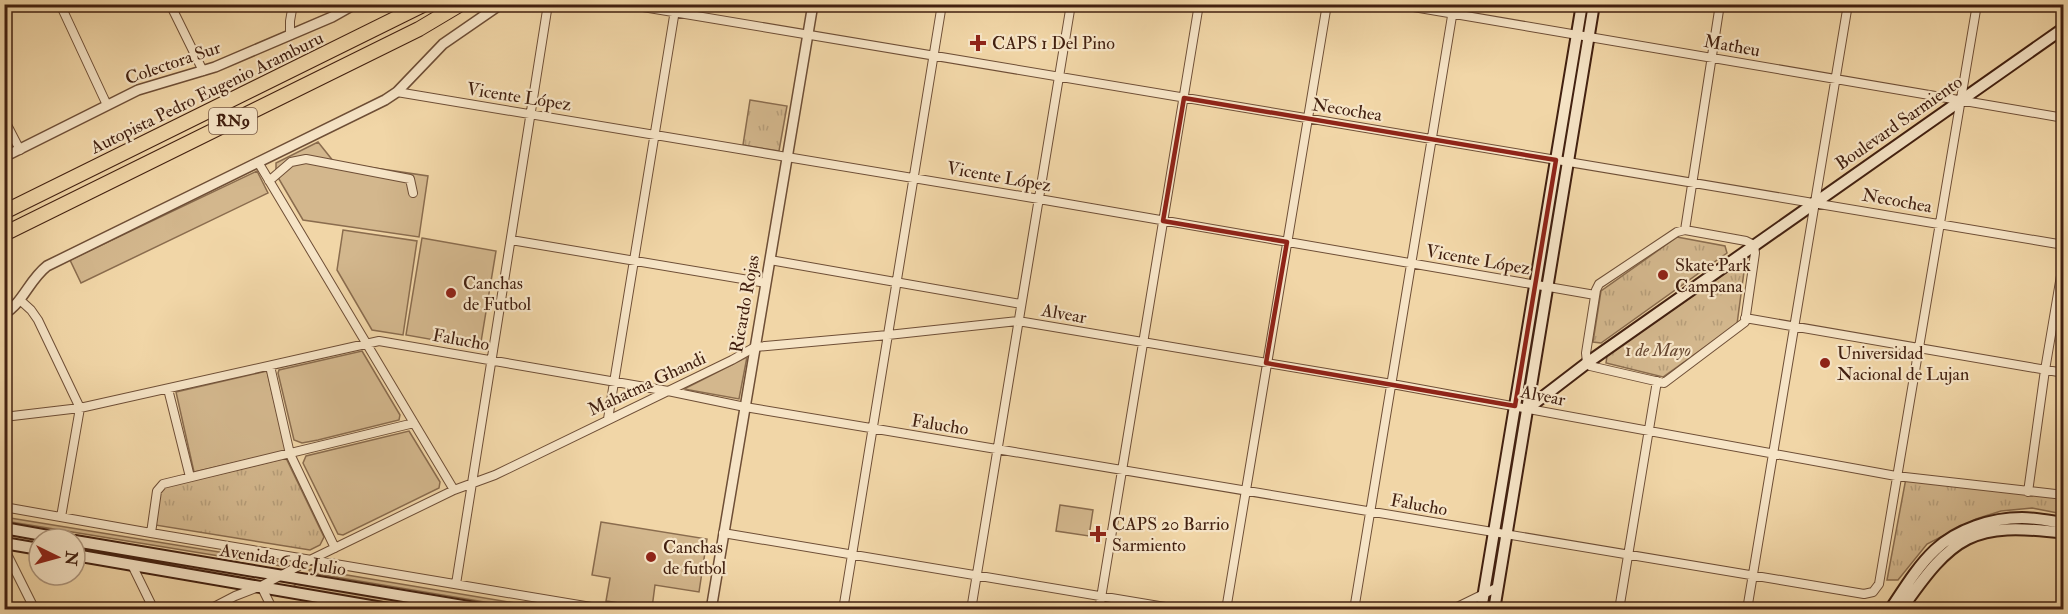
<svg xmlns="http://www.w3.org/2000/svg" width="2068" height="614" viewBox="0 0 2068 614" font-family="'IM FELL Double Pica',serif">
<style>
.grass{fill:#d3b78d;stroke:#8a6c4e;stroke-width:1.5}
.park{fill:url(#park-tufts);stroke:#8a6c4e;stroke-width:1.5}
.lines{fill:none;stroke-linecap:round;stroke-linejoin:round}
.minor-casing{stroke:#6e4e36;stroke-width:10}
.tertiary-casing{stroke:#6e4e36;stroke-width:12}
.secondary-casing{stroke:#422010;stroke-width:14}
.motorway-casing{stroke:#422010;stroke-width:16}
.minor{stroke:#f6e4c6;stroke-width:8}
.tertiary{stroke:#f6e4c6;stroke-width:9}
.secondary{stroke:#f6e4c6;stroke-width:10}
.motorway{stroke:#f1d6a7;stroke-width:14}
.marked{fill:none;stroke:#8f2418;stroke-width:4.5;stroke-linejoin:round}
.poi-dot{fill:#8f2418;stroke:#f6e4c6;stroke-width:2}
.labels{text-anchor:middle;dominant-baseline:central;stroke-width:4.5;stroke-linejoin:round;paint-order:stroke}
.shield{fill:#f6e4c6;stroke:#785b47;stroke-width:1.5}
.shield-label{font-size:16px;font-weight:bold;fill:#422010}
.poi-label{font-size:18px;fill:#422010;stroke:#f6e4c6;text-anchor:start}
.street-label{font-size:18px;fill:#422010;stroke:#f6e4c6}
.park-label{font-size:18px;font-style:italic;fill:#66462f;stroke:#f6e4c6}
</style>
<defs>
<pattern id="park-tufts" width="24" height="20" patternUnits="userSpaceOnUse" patternTransform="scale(1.5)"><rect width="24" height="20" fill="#d3b78d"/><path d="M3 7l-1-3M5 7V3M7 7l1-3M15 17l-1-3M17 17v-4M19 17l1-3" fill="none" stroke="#b69d79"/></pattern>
</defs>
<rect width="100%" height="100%" fill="#f1d6a7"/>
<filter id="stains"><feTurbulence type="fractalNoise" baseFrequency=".00333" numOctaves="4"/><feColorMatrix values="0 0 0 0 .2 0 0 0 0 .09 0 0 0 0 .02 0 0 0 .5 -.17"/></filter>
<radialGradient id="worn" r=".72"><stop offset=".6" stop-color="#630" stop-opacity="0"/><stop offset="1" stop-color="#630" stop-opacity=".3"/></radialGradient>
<path class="grass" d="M 318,142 L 334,162 L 428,176 L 419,237 L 303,220 L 276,174 L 276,163 Z
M 257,171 L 268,193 L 81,283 L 70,260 Z
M 343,230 L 417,241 L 403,335 L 372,330 L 337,270 Z
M 422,238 L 496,251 L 480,348 L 406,335 Z
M 362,351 L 400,415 L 399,420 L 318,440 L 302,443 L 294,440 L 278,373 L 279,370 Z
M 747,357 L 739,399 L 684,389 Z
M 267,371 L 286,451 L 194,472 L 176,392 Z
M 409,431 L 440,482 L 439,488 L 343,535 L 338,534 L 303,463 L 306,456 Z
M 1060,505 L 1093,510 L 1089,536 L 1056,531 Z
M 4,517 L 281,562 L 283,565 L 281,566 L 5,521 Z
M 601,522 L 707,539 L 699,592 L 655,585 L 652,608 L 606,601 L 610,578 L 592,575 Z
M 75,546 L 183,564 L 185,567 L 183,568 L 75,550 Z
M 311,569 L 551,609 L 527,609 L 311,573 L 309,570 Z
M 296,584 L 453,609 L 428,609 L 296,588 L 294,586 Z"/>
<path class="park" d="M 750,100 L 787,106 L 779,151 L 743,145 Z
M 1677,237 L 1725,246 L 1727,253 L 1601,343 L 1593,342 L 1601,291 Z
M 1740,263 L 1745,264 L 1737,324 L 1663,377 L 1606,363 L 1607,356 Z
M 286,458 L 324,537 L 320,545 L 310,550 L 155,525 L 161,488 Z
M 1906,478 L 2063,497 L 2063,514 L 2032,508 L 2001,511 L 1976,519 L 1927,544 L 1898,580 L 1887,580 Z"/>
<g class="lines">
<g class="minor-casing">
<path id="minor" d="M 60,4 L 107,105
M 170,4 L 203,71
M 625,4 L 2064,245
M 1396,4 L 2064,118
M 290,35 L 290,21 L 293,4
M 397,92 L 1039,199 L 1595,295
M 4,119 L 20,150
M 258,162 L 454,490
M 269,181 L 291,162 L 306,159 L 410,179 L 413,193
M 1685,230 L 1746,241 L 1754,245 L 1755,253 L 1745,322 L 1664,383 L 1590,366 L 1587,363 L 1586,353 L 1596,290 L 1599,284 L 1677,232 Z
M 1685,230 L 1720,4
M 511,240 L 766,283
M 770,260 L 1021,304
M 20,300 L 31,310 L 38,320 L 80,408 L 61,517
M 1745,318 L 2064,373
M 270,366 L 290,454 L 335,548
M 168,389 L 190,477
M 4,417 L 80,408 L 379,341 L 668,391 L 745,407 L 1864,594 L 1873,592 L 1879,584 L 1977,4
M 608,419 L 676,4
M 2028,492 L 2045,370 L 2064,258
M 4,507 L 151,533 L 609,610
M 151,533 L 157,491 L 163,484 L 414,423
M 723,533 L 1183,610
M 4,548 L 35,610
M 132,565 L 154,610
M 456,584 L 548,4
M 261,586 L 273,610
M 208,610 L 235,596 L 261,586 L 312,559 L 454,490 L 495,475 L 732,360 L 755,347 L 888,335 L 1018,321 L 1392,384 L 1896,476 L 2064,495
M 843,610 L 942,4
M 971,610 L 1071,4
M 1099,610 L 1199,4
M 1226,610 L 1327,4
M 1354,610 L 1454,4
M 1451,610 L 1498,587
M 1619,610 L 1657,381
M 1747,610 L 1848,4"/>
</g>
<g class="tertiary-casing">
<path id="tertiary" d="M 4,157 L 138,90 L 215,67 L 332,17 L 355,4
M 4,314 C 23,303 29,280 47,266 L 385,100 L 397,92 L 443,44 L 501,4
M 711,610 L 813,4"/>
</g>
<g class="secondary-casing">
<path id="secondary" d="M 1527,409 L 1587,363 L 2064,28
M 4,528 L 65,539
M 75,541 L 487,610
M 4,543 L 39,549
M 75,555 L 394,610
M 1481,610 L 1582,4
M 1494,610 L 1594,4
M 1890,610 C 1904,589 1917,567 1935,550 C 1957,529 1992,518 2022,518 C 2035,518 2050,521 2064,523
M 1901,610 C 1953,535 1972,521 2064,533"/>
</g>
<g class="motorway-casing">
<path id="motorway" d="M 4,212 L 425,4
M 4,234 L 419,29 L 461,4"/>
</g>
<use href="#minor" class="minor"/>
<use href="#tertiary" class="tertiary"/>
<use href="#secondary" class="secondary"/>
<use href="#motorway" class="motorway"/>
</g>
<path class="marked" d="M 1184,98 L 1556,160 L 1515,406 L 1266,363 L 1287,242 L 1163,221 Z"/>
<g class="poi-dot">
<path d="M975 34h6v6h6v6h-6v6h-6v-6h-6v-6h6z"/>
<circle cx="1663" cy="275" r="6"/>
<circle cx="451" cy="293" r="6"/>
<circle cx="1825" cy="363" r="6"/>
<path d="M1095 525h6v6h6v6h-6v6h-6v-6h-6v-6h6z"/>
<circle cx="651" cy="557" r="6"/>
</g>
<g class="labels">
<rect class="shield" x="209" y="108" width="48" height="26" rx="4.5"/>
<g class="shield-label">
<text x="233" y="121">RN9</text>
</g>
<g class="poi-label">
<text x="992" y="43">CAPS 1 Del Pino</text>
<text x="1675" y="265">Skate Park<tspan x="1675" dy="21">Campana</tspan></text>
<text x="463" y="283">Canchas<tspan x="463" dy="21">de Futbol</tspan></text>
<text x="1837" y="353">Universidad<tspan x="1837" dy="21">Nacional de Lujan</tspan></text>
<text x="1112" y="524">CAPS 20 Barrio<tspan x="1112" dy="21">Sarmiento</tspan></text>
<text x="663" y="547">Canchas<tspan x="663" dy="21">de futbol</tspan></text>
</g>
<g class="street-label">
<text transform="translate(1732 46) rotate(10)">Matheu</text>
<text transform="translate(173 63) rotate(-19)">Colectora Sur</text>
<text transform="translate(207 93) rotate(-26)">Autopista Pedro Eugenio Aramburu</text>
<text transform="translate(519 97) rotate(9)">Vicente López</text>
<text transform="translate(1347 110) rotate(9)">Necochea</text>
<text transform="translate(1899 123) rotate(-35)">Boulevard Sarmiento</text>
<text transform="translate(999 177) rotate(10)">Vicente López</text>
<text transform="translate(1897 201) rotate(10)">Necochea</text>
<text transform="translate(1478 260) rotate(10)">Vicente López</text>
<text transform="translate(745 304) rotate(-80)">Ricardo Rojas</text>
<text transform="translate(1064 314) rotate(10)">Alvear</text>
<text transform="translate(461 340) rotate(10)">Falucho</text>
<text transform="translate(647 384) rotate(-25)">Mahatma Ghandi</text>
<text transform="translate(1543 396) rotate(11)">Alvear</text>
<text transform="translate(940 425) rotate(9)">Falucho</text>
<text transform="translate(1419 505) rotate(10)">Falucho</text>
<text transform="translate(283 560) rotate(9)">Avenida 6 de Julio</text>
</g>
<g class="park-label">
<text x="1658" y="350">1 de Mayo</text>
</g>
</g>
<rect width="2068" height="614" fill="none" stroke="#f1d6a7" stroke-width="24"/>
<rect x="6" y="6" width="2056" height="602" fill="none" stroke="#422010" stroke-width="3"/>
<rect x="12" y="12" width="2044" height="590" fill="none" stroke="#422010" stroke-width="1.5"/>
<g transform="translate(57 557) rotate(95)"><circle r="28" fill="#f6e4c6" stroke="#ae967d" stroke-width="1.5"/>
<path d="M0-4.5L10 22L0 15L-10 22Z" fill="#8f2418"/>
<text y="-9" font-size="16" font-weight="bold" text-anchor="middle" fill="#422010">N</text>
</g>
<rect width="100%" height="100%" filter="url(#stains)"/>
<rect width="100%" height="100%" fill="url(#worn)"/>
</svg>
